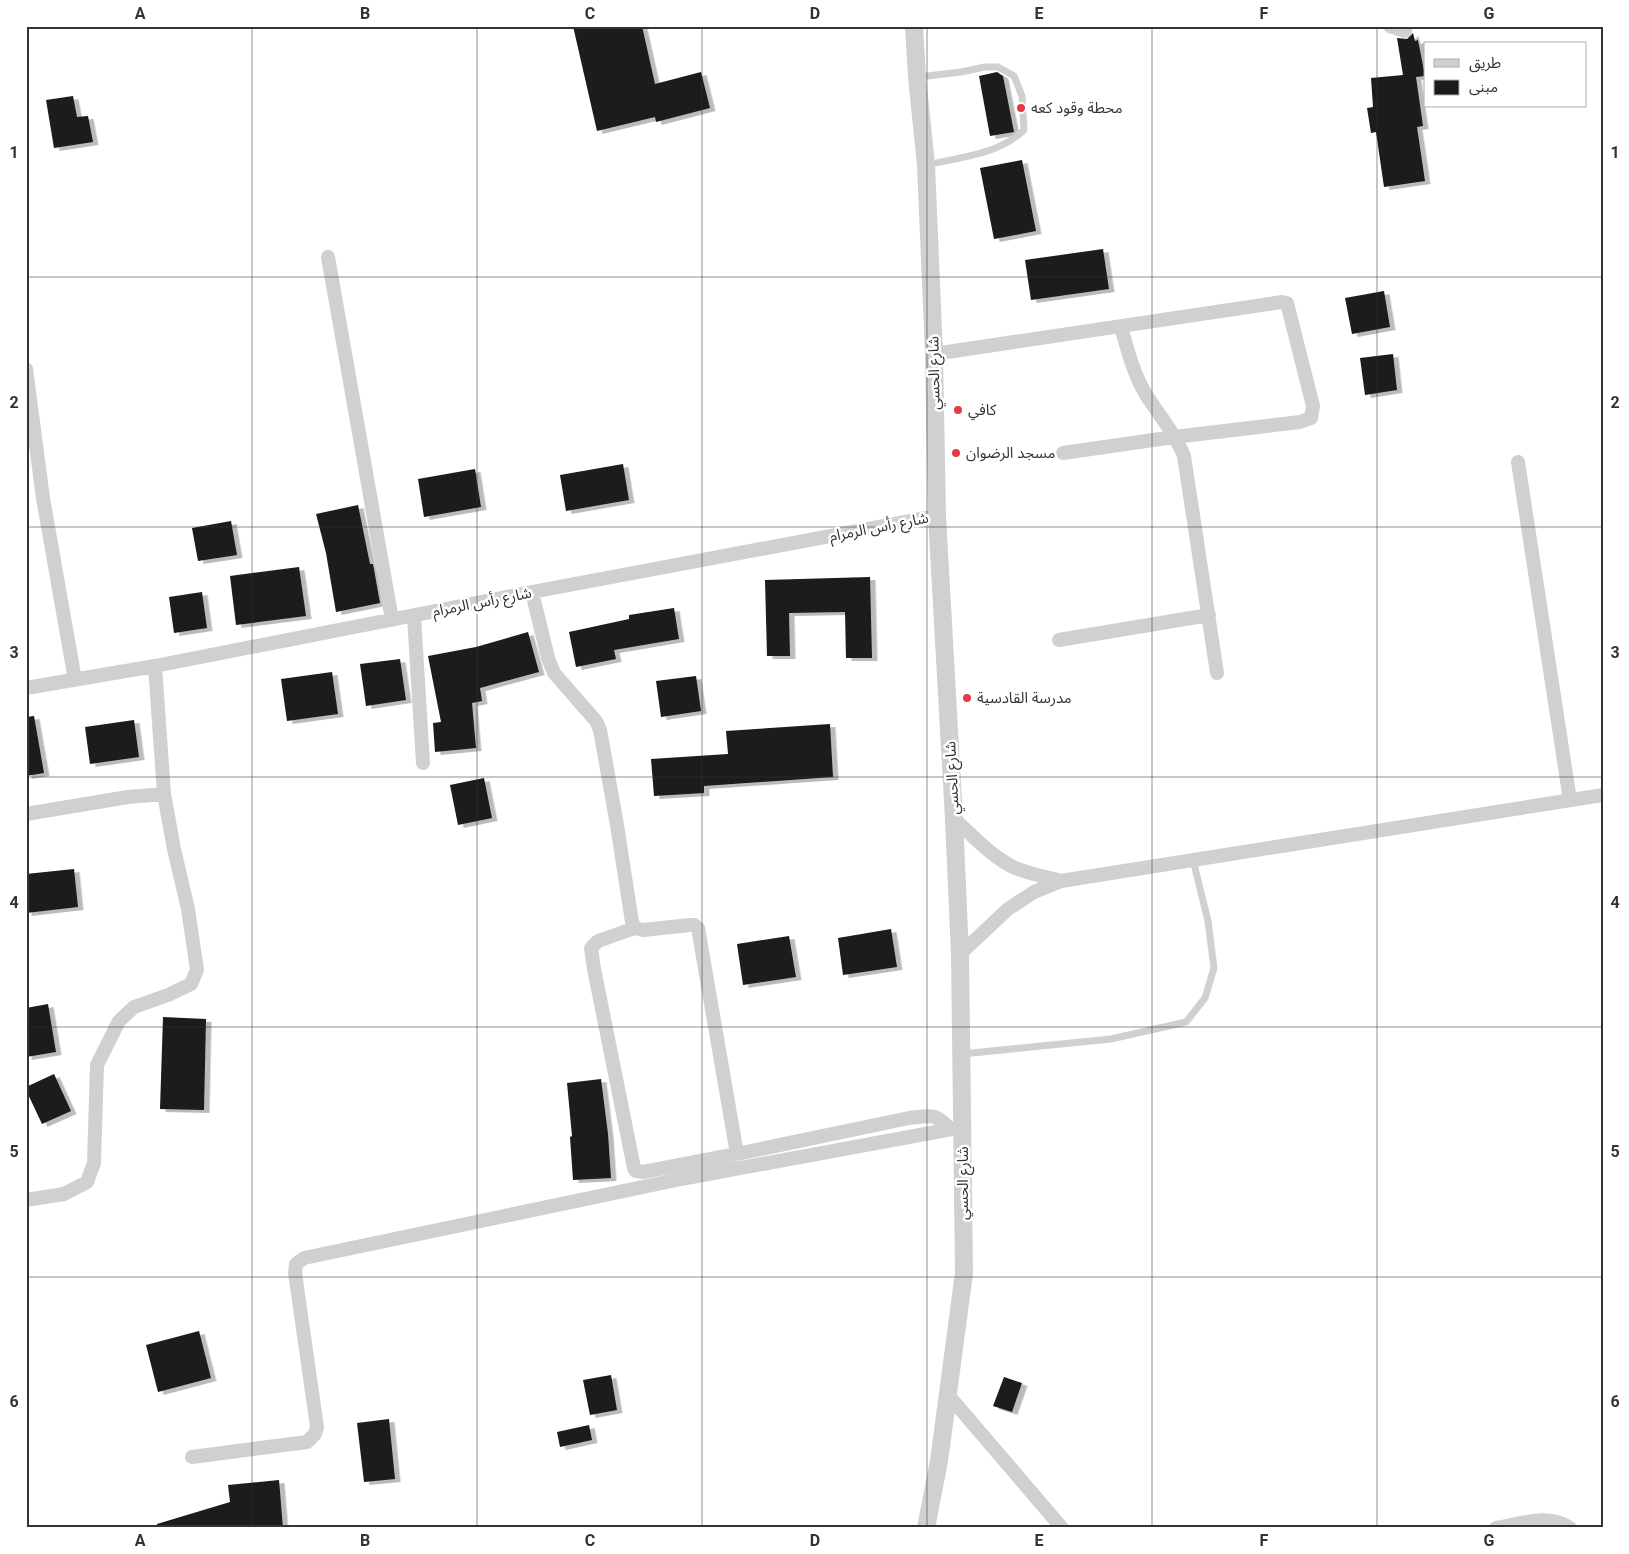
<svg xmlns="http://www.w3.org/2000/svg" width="1629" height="1554" viewBox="0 0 1629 1554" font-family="Roboto,'Noto Sans Arabic',sans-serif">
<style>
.building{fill:#1a1a1a;filter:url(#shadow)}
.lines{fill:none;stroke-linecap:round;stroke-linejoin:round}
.service{stroke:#d0d0d0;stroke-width:7}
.minor{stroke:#d0d0d0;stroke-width:14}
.tertiary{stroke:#d0d0d0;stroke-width:18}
.grid{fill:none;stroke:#333;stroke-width:1;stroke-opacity:0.55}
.poi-dot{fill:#e63946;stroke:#fff;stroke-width:2}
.labels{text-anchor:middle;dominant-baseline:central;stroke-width:5;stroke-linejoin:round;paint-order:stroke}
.poi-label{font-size:15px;fill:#333;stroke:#fff;text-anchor:start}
.street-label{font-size:15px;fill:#333;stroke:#fff}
.neatline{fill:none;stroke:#333;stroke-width:2}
.grid-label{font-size:16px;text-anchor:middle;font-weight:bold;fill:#333}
</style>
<defs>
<filter id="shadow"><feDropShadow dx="5.5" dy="3" stdDeviation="0" flood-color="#0004"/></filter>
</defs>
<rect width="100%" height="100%" fill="#fff"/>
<path class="building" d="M 573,26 L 642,26 L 655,84 L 701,72 L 710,108 L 656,122 L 655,117 L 597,131 Z
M 1413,33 L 1415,41 L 1418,40 L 1425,76 L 1416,77 L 1423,126 L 1417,127 L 1425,181 L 1384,187 L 1376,132 L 1371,133 L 1367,108 L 1373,107 L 1371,78 L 1403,75 L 1397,38 L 1407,39 Z
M 997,72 L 1003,76 L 1014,132 L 990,136 L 979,76 Z
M 73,96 L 77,117 L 88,116 L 93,142 L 54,148 L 46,100 Z
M 1022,160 L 1036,231 L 994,239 L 980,168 Z
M 1103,249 L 1109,289 L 1031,300 L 1025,260 Z
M 1384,291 L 1390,327 L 1352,334 L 1345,298 Z
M 1393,354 L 1397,390 L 1365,395 L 1360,358 Z
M 623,464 L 629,500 L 566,511 L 560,475 Z
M 475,469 L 481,507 L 424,517 L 418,479 Z
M 358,505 L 370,564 L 373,564 L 380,603 L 336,612 L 326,553 L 316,514 Z
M 231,521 L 237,555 L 198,561 L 192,528 Z
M 299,567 L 306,616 L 236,625 L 230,576 Z
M 870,577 L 872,658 L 846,658 L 845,612 L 789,613 L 790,656 L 767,656 L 765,580 Z
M 202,592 L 207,628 L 174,633 L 169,597 Z
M 674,608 L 679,639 L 614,650 L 616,659 L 576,667 L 569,632 L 629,619 L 629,615 Z
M 528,632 L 539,672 L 480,688 L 482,701 L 472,703 L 476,748 L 435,752 L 433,723 L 441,722 L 428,656 L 476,647 Z
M 400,659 L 406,700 L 366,706 L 360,664 Z
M 332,672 L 338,714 L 287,721 L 281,679 Z
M 696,676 L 701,711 L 661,717 L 656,681 Z
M 34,716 L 44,773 L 26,776 L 26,717 Z
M 134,720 L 139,757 L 90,764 L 85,727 Z
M 830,724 L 833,777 L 704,786 L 704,793 L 654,796 L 651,759 L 728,754 L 726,731 Z
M 484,778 L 492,818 L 458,825 L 450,785 Z
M 74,869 L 78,907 L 26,913 L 26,874 Z
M 891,929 L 897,967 L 843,975 L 838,938 Z
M 789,936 L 796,977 L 743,985 L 737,944 Z
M 48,1004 L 56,1052 L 26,1057 L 26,1008 Z
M 163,1017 L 206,1019 L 204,1110 L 160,1109 Z
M 54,1074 L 71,1111 L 42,1124 L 26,1090 L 26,1087 Z
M 601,1079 L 608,1134 L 611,1178 L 573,1180 L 570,1137 L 572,1136 L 567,1083 Z
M 199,1331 L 211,1378 L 158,1392 L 146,1345 Z
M 611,1375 L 617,1410 L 590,1415 L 583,1380 Z
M 1004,1377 L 1022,1383 L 1012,1412 L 993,1406 Z
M 389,1419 L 395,1479 L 364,1482 L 357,1423 Z
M 589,1425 L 592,1440 L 560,1447 L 557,1432 Z
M 279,1480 L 283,1528 L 157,1528 L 157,1524 L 230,1502 L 228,1485 Z"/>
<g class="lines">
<path class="service" d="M 919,77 L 961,72 L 985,67 L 998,67 L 1014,76 L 1022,96 L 1024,130 C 998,155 960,157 927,165
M 962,1054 L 1111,1039 L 1186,1022 L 1205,998 L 1214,968 L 1208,921 L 1193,860"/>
<path class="minor" d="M 1390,26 L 1405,31
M 328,257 L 392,620
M 1121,326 C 1127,349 1133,372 1145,393 C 1158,414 1175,433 1184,456 L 1217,673
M 934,354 L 1282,302 L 1287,303 L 1313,406 L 1311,418 L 1300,422 L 1174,437 L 1063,453
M 26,369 L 43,498 L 75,680
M 1518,462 L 1570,800
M 532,592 L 548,658 L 554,673 L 596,721 L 600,730 L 617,825 L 632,922 L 635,928 L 643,930 L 690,925 L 694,925 L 698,928 L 737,1154 L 909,1118 C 930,1116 935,1112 950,1129
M 414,616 L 423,763
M 1059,640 L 1209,615
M 26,688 L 155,666 L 532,592 L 937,516
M 26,814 L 128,797 L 164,794
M 954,819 C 973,836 992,857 1015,868 C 1030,874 1045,877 1061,881
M 635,928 L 598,941 L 591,948 L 594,969 L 634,1168 L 636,1171 L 643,1172 L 737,1154
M 960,954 L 1008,909 L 1034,892 L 1061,881 L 1603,795
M 26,1200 L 64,1194 L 87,1182 L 94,1163 L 97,1065 L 119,1021 L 134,1007 L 168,995 L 191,984 L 197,970 L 188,909 L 174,849 L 164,794 L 155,666
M 949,1396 L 1062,1528
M 192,1457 L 307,1442 L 315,1434 L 317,1427 L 295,1273 L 296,1264 L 304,1258 L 681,1179 L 963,1127
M 1496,1528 C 1521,1524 1548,1513 1570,1528"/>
<path class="tertiary" d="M 914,26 L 917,77 L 926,165 L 934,354 L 937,516 L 954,819 L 960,954 L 964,1273 L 939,1461 L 926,1528"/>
</g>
<path class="grid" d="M 252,26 L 252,1528M 477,26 L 477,1528M 702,26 L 702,1528M 927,26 L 927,1528M 1152,26 L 1152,1528M 1377,26 L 1377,1528M 26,277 L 1603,277M 26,527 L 1603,527M 26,777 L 1603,777M 26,1027 L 1603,1027M 26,1277 L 1603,1277"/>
<g class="poi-dot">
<circle cx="1021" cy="108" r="5"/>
<circle cx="958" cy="410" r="5"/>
<circle cx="956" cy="453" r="5"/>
<circle cx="967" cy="698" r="5"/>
</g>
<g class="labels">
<g class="poi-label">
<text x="1031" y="108">محطة وقود كعه</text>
<text x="968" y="410">كافي</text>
<text x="966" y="453">مسجد الرضوان</text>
<text x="977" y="698">مدرسة القادسية</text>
</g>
<g class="street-label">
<text transform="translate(934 373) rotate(-91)">شارع الحسي</text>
<text transform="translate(879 527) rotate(-11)">شارع رأس الرمرام</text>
<text transform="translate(482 602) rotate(-11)">شارع رأس الرمرام</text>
<text transform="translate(952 778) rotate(-93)">شارع الحسي</text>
<text transform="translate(963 1183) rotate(-90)">شارع الحسي</text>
</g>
</g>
<rect width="1629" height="1554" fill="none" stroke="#ffffff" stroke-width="55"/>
<rect x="1424" y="42" width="162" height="65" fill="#ffffff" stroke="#adadad"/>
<rect x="1434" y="59" width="25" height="8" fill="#d0d0d0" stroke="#adadad"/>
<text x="1469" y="68" font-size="15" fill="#333333">طريق</text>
<rect x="1434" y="80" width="25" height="15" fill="#1a1a1a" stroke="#adadad"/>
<text x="1469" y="92" font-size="15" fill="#333333">مبنى</text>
<rect x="28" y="28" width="1574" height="1498" class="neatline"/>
<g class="grid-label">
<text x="140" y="19">A</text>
<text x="365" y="19">B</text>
<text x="590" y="19">C</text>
<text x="815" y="19">D</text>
<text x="1039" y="19">E</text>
<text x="1264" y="19">F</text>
<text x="1489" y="19">G</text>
<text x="14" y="158">1</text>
<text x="1615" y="158">1</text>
<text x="14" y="408">2</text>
<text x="1615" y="408">2</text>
<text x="14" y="658">3</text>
<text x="1615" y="658">3</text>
<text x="14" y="908">4</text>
<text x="1615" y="908">4</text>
<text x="14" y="1157">5</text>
<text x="1615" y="1157">5</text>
<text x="14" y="1407">6</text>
<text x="1615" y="1407">6</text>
<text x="140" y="1546">A</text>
<text x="365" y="1546">B</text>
<text x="590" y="1546">C</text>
<text x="815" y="1546">D</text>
<text x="1039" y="1546">E</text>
<text x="1264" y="1546">F</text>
<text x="1489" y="1546">G</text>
</g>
</svg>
